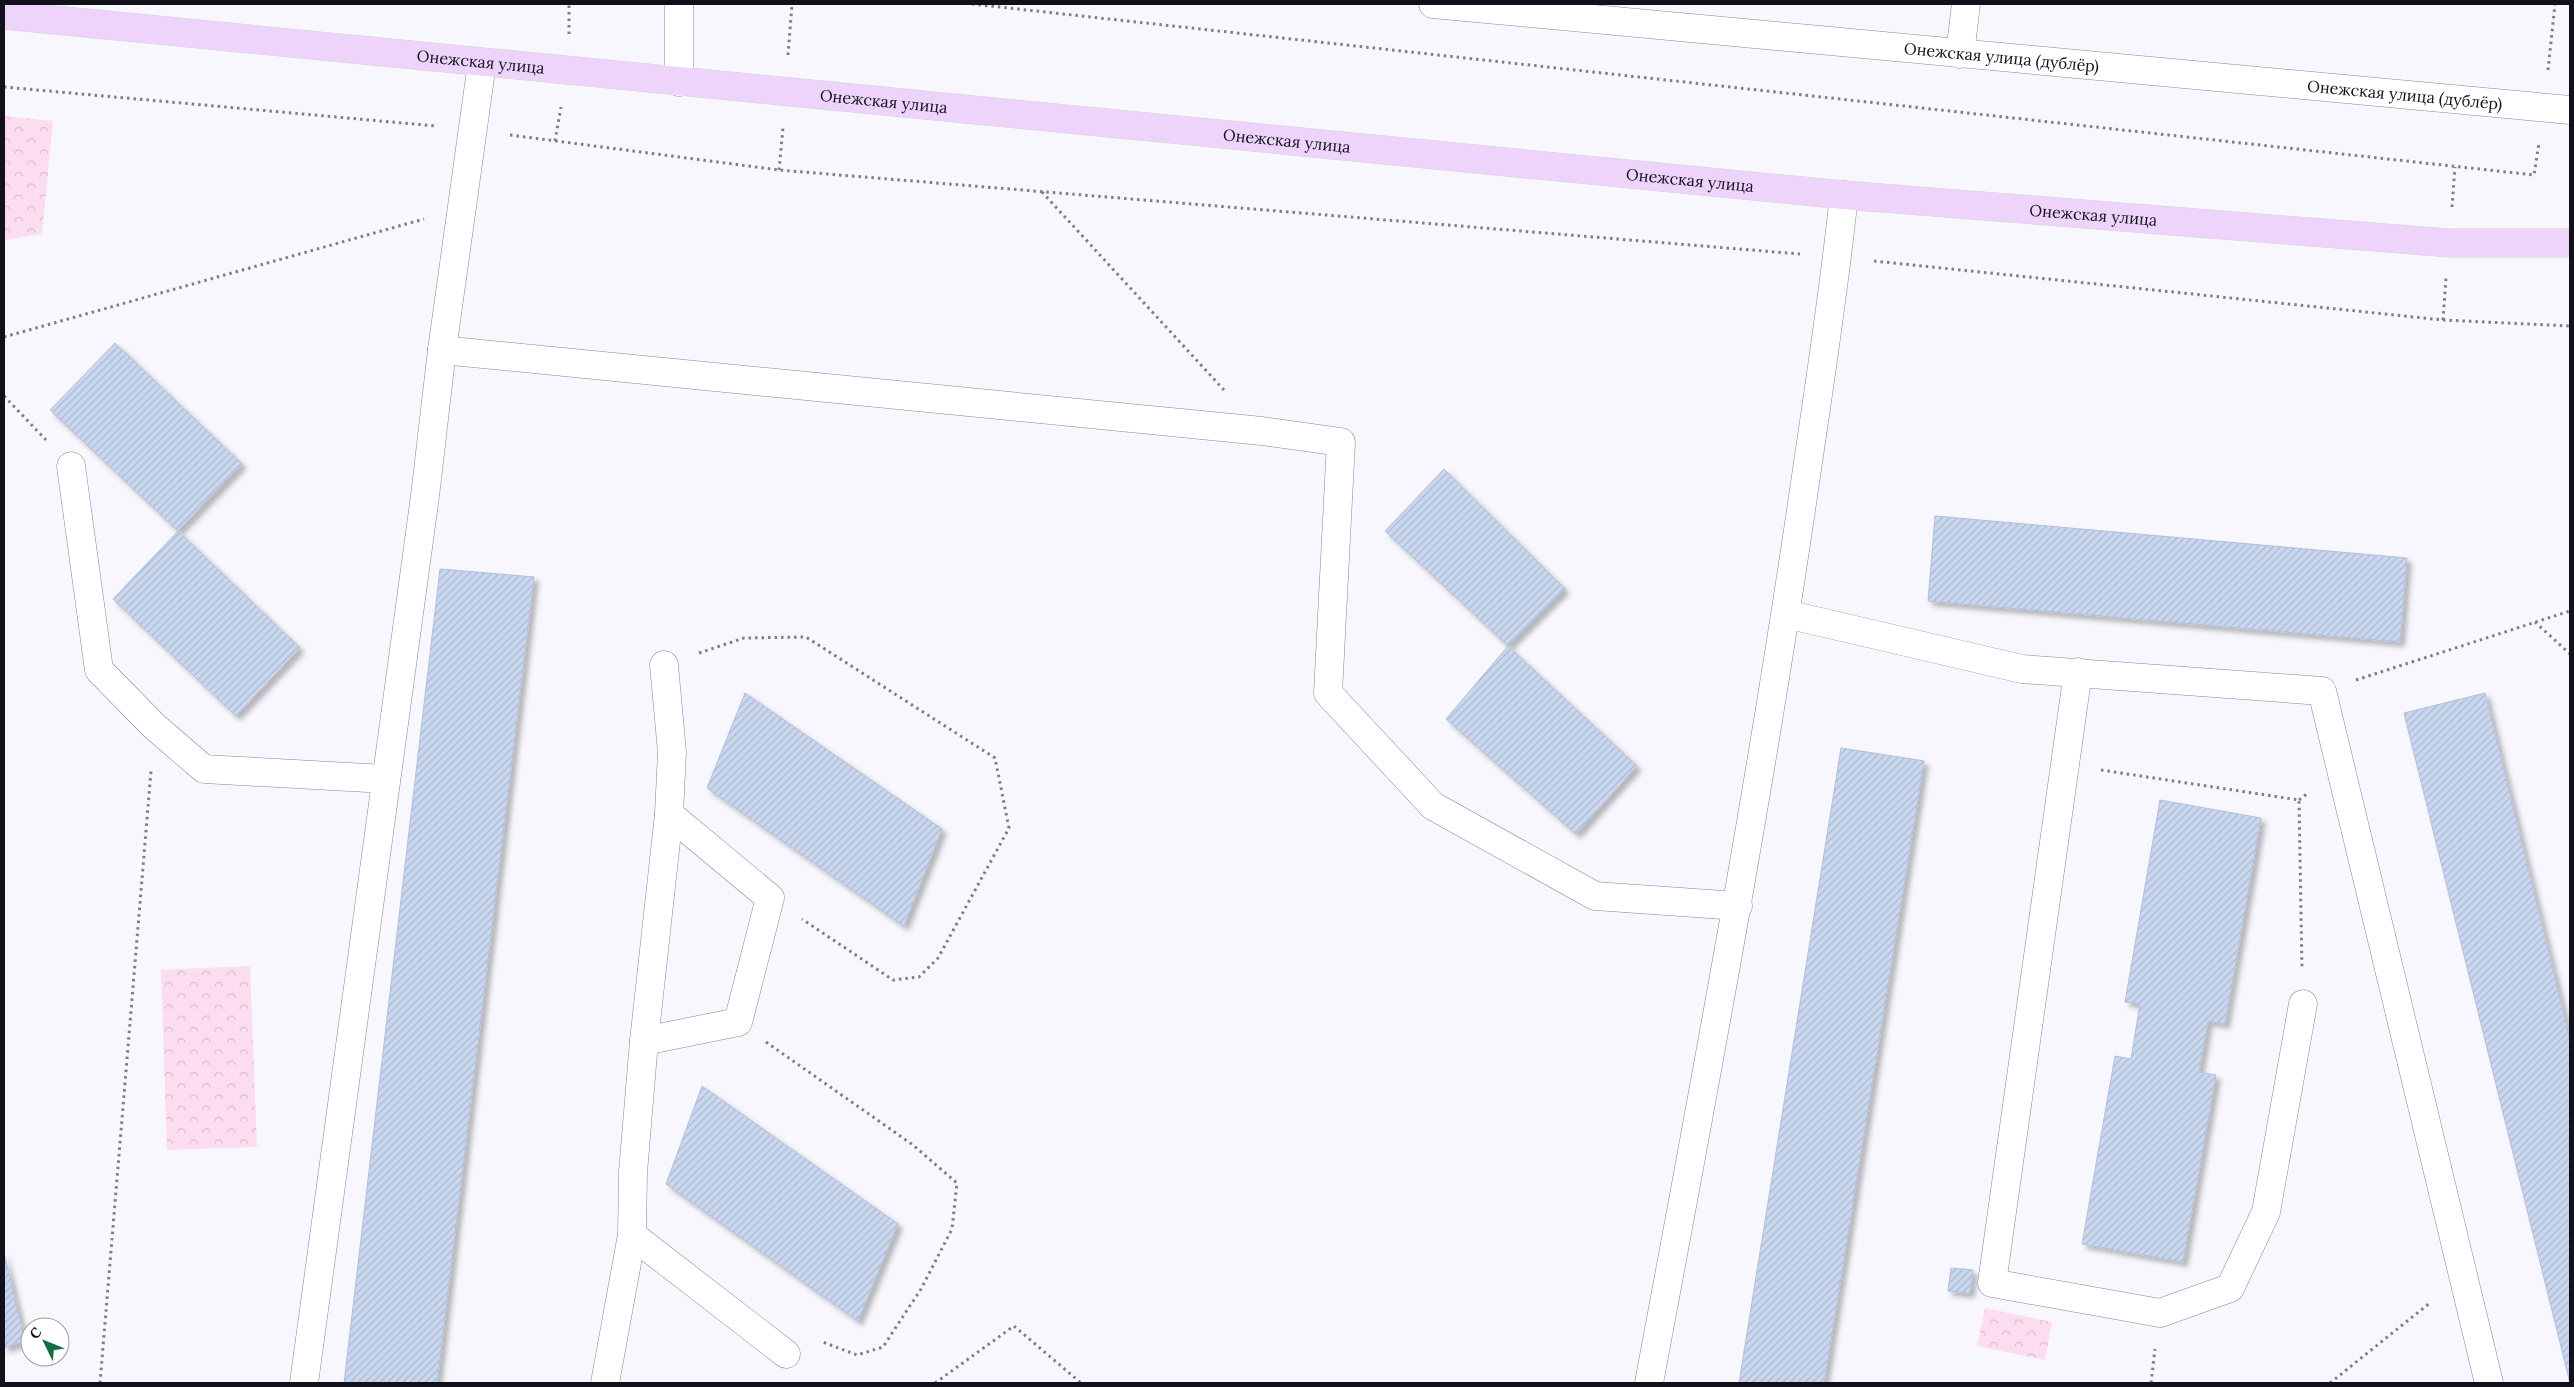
<svg xmlns="http://www.w3.org/2000/svg" width="2574" height="1387" viewBox="0 0 2574 1387" font-family="Lora,serif">
<style>
.park{fill:url(#park-crowns)}
.building{fill:url(#building-hatch);stroke:#b2bfd8;filter:url(#shadow)}
.lines{fill:none;stroke-linecap:round;stroke-linejoin:round}
.minor-casing{stroke:#86859e;stroke-width:29}
.major-casing{stroke:#d4d4d6;stroke-width:29}
.path{stroke:#7f7e86;stroke-width:3;stroke-dasharray:2.5 4;stroke-linecap:butt}
.minor{stroke:#fff;stroke-width:28}
.major{stroke:#eed3fb;stroke-width:28}
.labels{text-anchor:middle;dominant-baseline:central;stroke-width:4;stroke-linejoin:round;paint-order:stroke}
.street-label{font-size:16px;fill:#12111b;stroke:#fff}
</style>
<defs>
<pattern id="park-crowns" width="20" height="18" patternUnits="userSpaceOnUse" patternTransform="scale(1.25)"><rect width="20" height="18" fill="#fcddf0"/><path d="M2 6a3 3 0 1 1 6 0M12 15a3 3 0 1 1 6 0" fill="none" stroke="#d7bdcd"/></pattern>
<pattern id="building-hatch" width="6" height="6" patternUnits="userSpaceOnUse" patternTransform="scale(1.25)"><rect width="6" height="6" fill="#c9d7f0"/><path d="M-1 1l2-2M0 6l6-6M5 7l2-2" fill="none" stroke="#acb8cd"/></pattern>
<filter id="shadow"><feDropShadow dx="4.5" dy="4.5" stdDeviation="2.5" flood-color="#0004"/></filter>
</defs>
<rect width="100%" height="100%" fill="#f8f7fd"/>
<path class="park" d="M 4,116 L 53,121 L 42,234 L 4,240 Z
M 250,966 L 257,1147 L 167,1150 L 161,970 Z
M 1985,1308 L 2052,1322 L 2045,1360 L 1977,1346 Z"/>
<path class="building" d="M 115,343 L 242,464 L 178,531 L 50,410 Z
M 1444,469 L 1565,589 L 1508,646 L 1385,531 Z
M 1935,516 L 2407,558 L 2400,642 L 1928,601 Z
M 178,531 L 300,648 L 236,716 L 113,599 Z
M 440,569 L 534,577 L 437,1383 L 344,1383 Z
M 1508,646 L 1637,766 L 1576,834 L 1446,719 Z
M 745,693 L 942,829 L 904,926 L 707,788 Z
M 2485,693 L 2570,1039 L 2570,1383 L 2404,713 Z
M 1841,748 L 1924,761 L 1824,1383 L 1739,1383 Z
M 2160,800 L 2261,818 L 2225,1024 L 2208,1021 L 2199,1072 L 2216,1075 L 2183,1262 L 2082,1244 L 2115,1056 L 2131,1059 L 2140,1004 L 2125,1002 Z
M 702,1086 L 898,1224 L 858,1321 L 666,1184 Z
M 4,1253 L 25,1341 L 4,1348 Z
M 1951,1268 L 1973,1270 L 1970,1293 L 1948,1291 Z"/>
<g class="lines">
<g class="minor-casing">
<g id="minor">
<path d="M 679,4 L 679,82"/>
<path id="s1" d="M 1433,4 L 2570,110"/>
<path d="M 1960,54 L 1966,4"/>
<path d="M 442,350 L 1262,431 L 1341,442 L 1328,693 L 1433,806 L 1595,896 L 1738,906"/>
<path d="M 71,466 L 99,670 L 154,726 L 204,769 L 386,779"/>
<path d="M 1786,614 L 2022,669 L 2322,691 L 2489,1383"/>
<path d="M 2078,672 L 1992,1283 L 2160,1313 L 2230,1288 L 2266,1212 L 2303,1004"/>
<path d="M 644,1041 L 738,1022 L 770,898 L 669,814"/>
<path d="M 632,1235 L 786,1354"/>
<path d="M 304,1383 L 425,496 L 442,350 L 482,63"/>
<path d="M 605,1383 L 632,1235 L 633,1172 L 644,1041 L 669,814 L 672,752 L 664,665"/>
<path d="M 1649,1383 C 1705,1084 1761,785 1805,483 C 1819,387 1834,292 1844,195"/>
</g>
</g>
<g class="major-casing">
<g id="major">
<path id="s2" d="M 4,15 L 1844,195 L 2449,243 L 2570,243"/>
</g>
</g>
<path class="path" d="M 972,4 L 2534,175 L 2539,143
M 569,34 L 569,4
M 788,55 L 792,4
M 2548,70 L 2555,4
M 4,87 L 436,126
M 510,135 L 779,170 L 1800,254
M 555,141 L 561,107
M 779,170 L 783,128
M 1042,192 L 1224,390
M 2452,207 L 2455,167
M 1874,261 L 2443,320 L 2570,326
M 2443,320 L 2446,278
M 4,337 L 424,219
M 4,396 L 46,440
M 2535,622 L 2570,654
M 699,653 L 744,638 L 806,637 L 995,758 L 1009,828 L 938,958 L 919,977 L 893,980 L 802,919
M 2356,680 L 2570,611
M 2101,770 L 2299,800 L 2302,969
M 2299,800 L 2308,793
M 766,1042 L 913,1145 L 957,1183 L 952,1229 L 921,1289 L 883,1347 L 857,1355 L 820,1341
M 100,1383 L 151,771
M 935,1383 L 1014,1326 L 1081,1383
M 2151,1383 L 2155,1349
M 2330,1383 L 2431,1302"/>
<use href="#minor" class="minor"/>
<use href="#major" class="major"/>
</g>
<g class="labels">
<g class="street-label">
<text stroke="none"><textPath href="#s1" startOffset="571">Онежская улица (дублёр)</textPath></text>
<text stroke="none"><textPath href="#s2" startOffset="479">Онежская улица</textPath></text>
<text stroke="none"><textPath href="#s1" startOffset="976">Онежская улица (дублёр)</textPath></text>
<text stroke="none"><textPath href="#s2" startOffset="884">Онежская улица</textPath></text>
<text stroke="none"><textPath href="#s2" startOffset="1289">Онежская улица</textPath></text>
<text stroke="none"><textPath href="#s2" startOffset="1694">Онежская улица</textPath></text>
<text stroke="none"><textPath href="#s2" startOffset="2099">Онежская улица</textPath></text>
</g>
</g>
<rect width="2574" height="1387" fill="none" stroke="#12111b" stroke-width="10"/>
<g transform="translate(45 1342) rotate(313)"><circle r="24" fill="#ffffff" stroke="#a0a0a4"/>
<path d="M0-4L9 19L0 12L-9 19Z" fill="#126f44"/>
<text y="-8" font-size="14" font-weight="bold" text-anchor="middle" fill="#12111b">С</text>
</g>
</svg>
